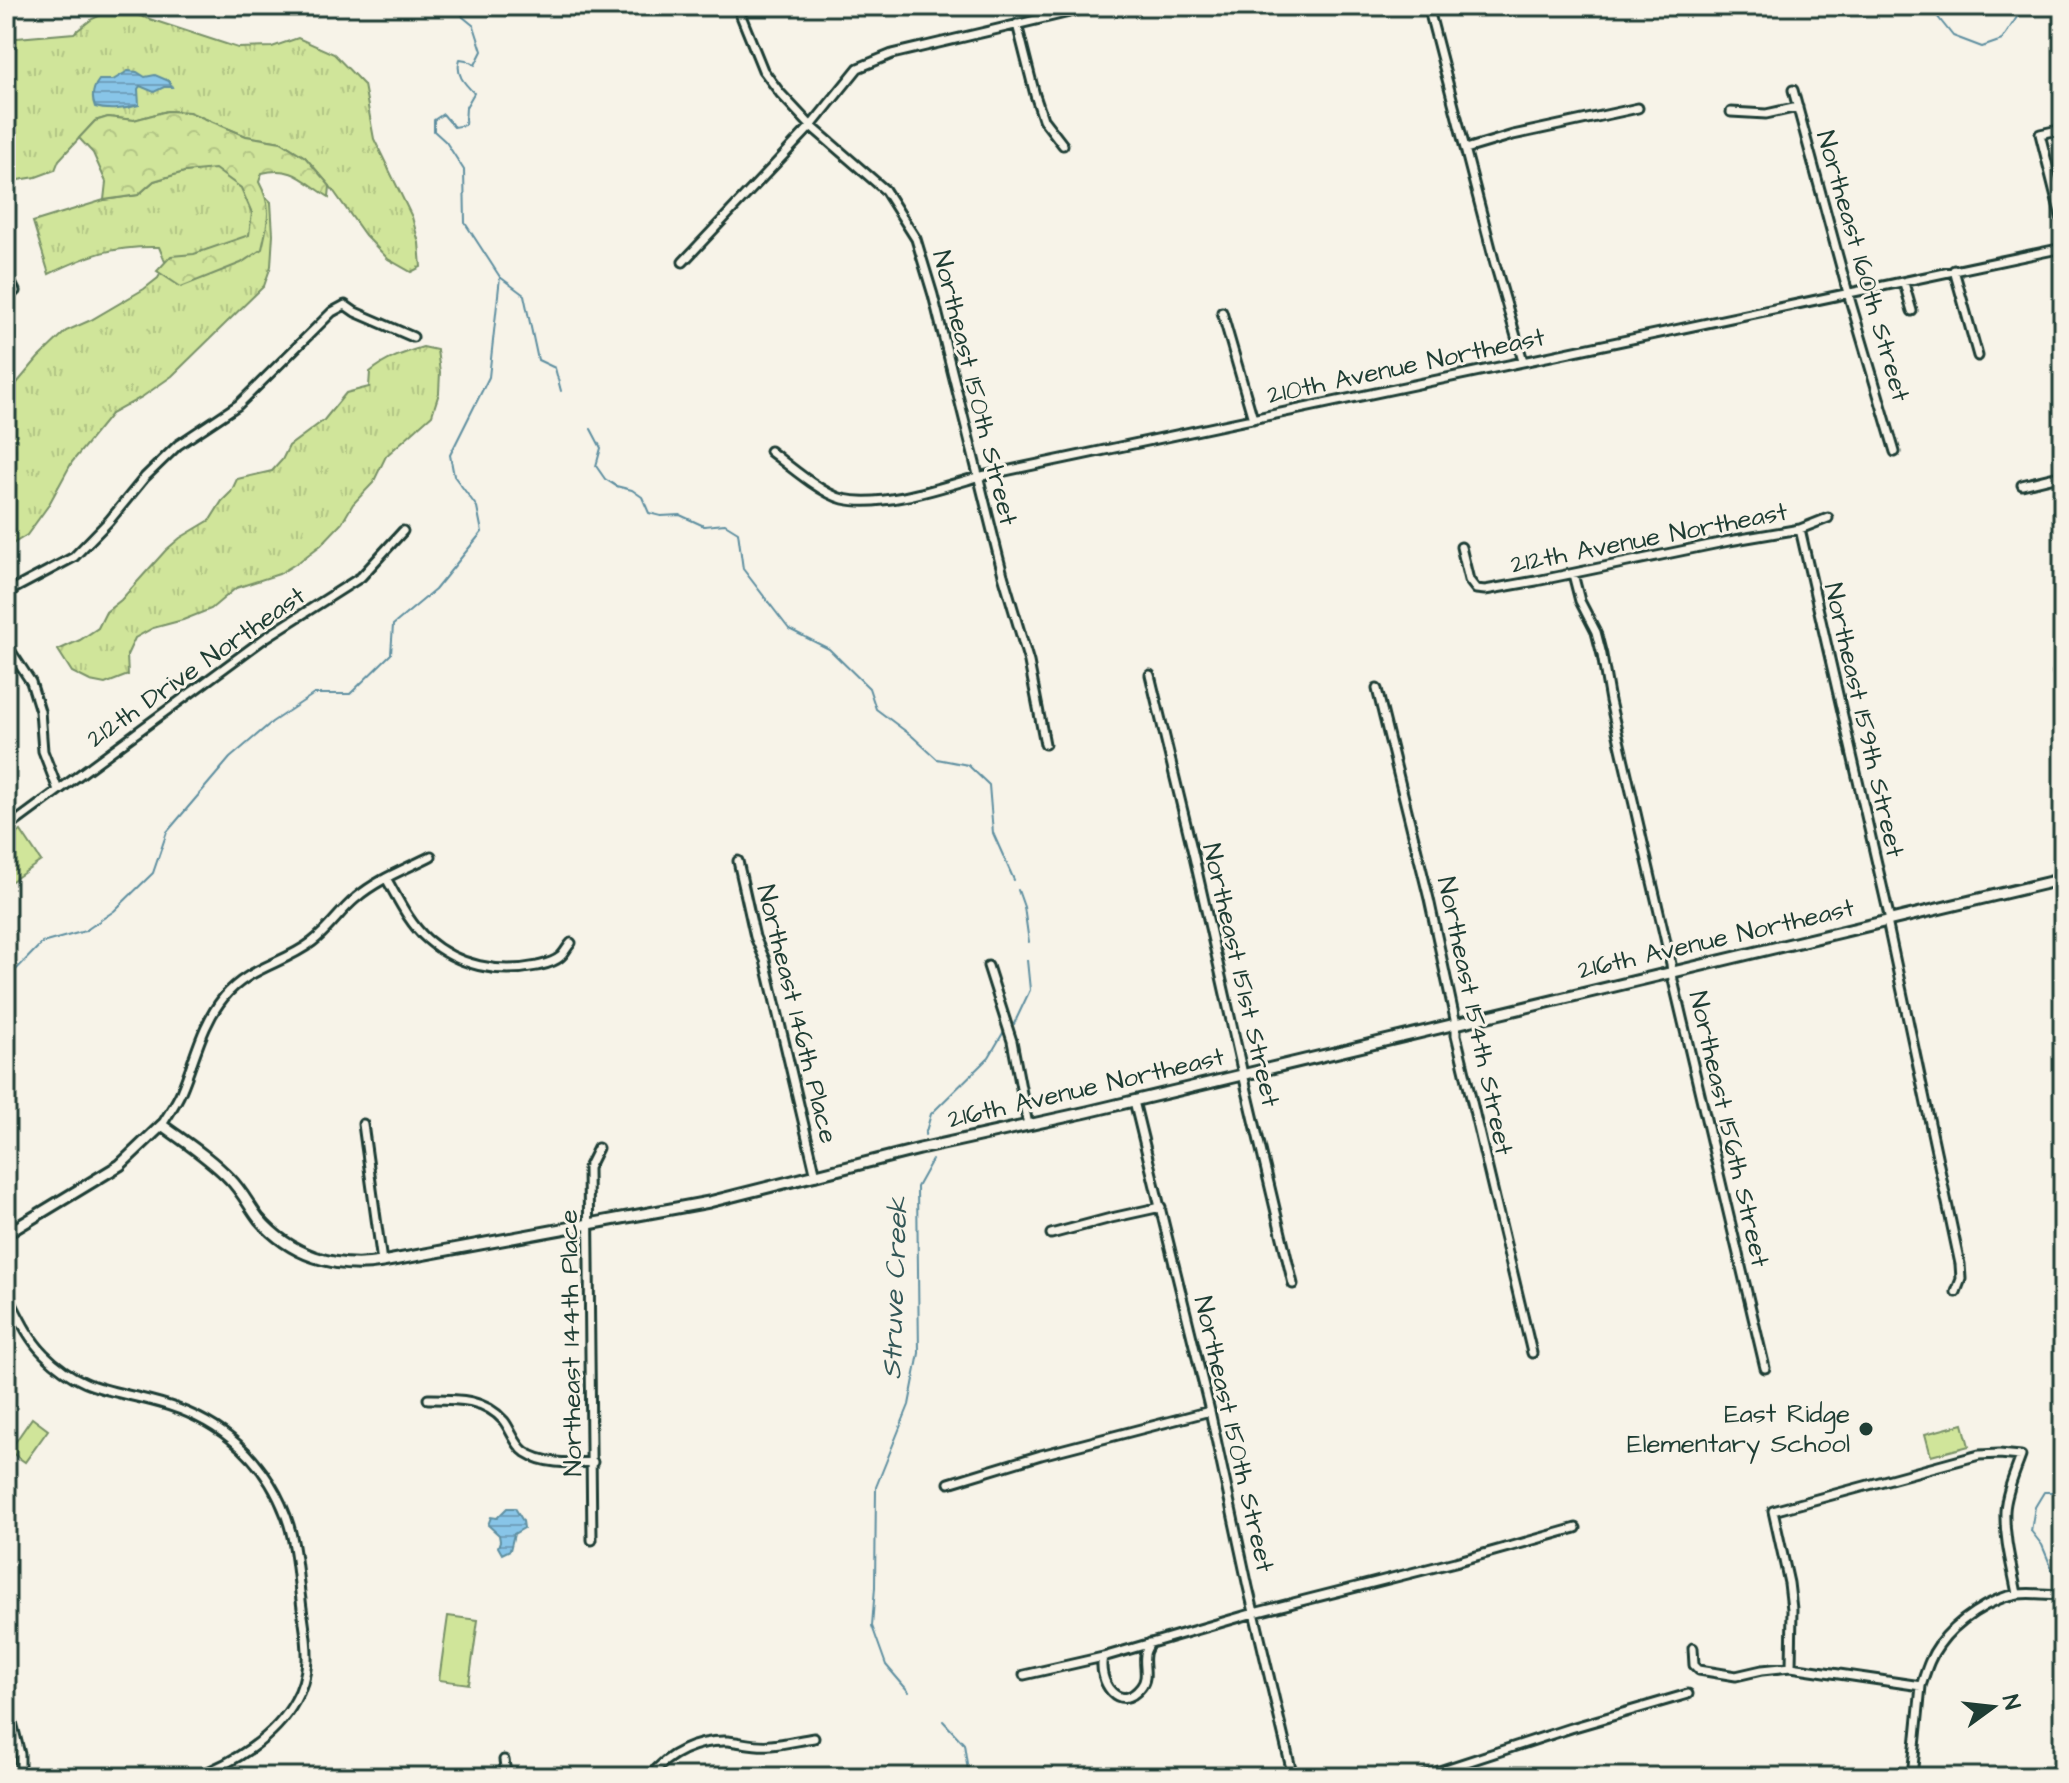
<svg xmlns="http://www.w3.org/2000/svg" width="2069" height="1783" viewBox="0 0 2069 1783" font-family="'Architects Daughter',sans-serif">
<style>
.grass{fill:url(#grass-tufts);stroke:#789167;stroke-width:2}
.forest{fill:url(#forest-crowns);stroke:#789167;stroke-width:2}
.park{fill:#d0e59a;stroke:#789167;stroke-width:2}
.water{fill:url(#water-rules);stroke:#5e8fa0;stroke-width:2}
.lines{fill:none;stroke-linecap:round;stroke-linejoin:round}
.stream{stroke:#5e8fa0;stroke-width:2}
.minor-casing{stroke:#1f3d34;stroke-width:13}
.tertiary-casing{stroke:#1f3d34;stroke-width:15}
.minor{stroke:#f7f3e8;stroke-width:7}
.tertiary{stroke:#f7f3e8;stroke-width:9}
.poi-dot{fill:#1f3d34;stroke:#f7f3e8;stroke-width:3}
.labels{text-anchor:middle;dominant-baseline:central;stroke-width:6;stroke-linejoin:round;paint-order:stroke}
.street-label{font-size:26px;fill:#1f3d34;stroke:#f7f3e8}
.poi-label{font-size:26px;fill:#1f3d34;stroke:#f7f3e8;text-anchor:end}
.water-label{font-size:28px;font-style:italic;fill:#345858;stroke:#f7f3e8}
</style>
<defs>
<pattern id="grass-tufts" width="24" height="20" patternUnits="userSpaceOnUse" patternTransform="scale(2)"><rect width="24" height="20" fill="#d0e59a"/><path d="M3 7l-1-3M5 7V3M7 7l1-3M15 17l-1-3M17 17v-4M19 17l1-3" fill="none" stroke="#b2c585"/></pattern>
<pattern id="forest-crowns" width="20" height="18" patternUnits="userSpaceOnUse" patternTransform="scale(2)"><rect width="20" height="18" fill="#d0e59a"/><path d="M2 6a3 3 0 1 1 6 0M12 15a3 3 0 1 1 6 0" fill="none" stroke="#b2c585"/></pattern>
<pattern id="water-rules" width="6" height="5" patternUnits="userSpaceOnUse" patternTransform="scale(2)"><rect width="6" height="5" fill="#88c5e8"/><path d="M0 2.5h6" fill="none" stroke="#6fa1bd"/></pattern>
</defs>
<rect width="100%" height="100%" fill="#f7f3e8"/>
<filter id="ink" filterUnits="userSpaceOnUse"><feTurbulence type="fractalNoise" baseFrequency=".0125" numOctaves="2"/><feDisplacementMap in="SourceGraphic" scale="16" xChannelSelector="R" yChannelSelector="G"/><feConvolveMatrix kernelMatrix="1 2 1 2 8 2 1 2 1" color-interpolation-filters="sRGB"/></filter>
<g filter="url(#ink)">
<path class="grass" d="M 116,8 L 238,48 L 272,47 L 298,38 L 334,54 L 364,85 L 374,139 L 412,217 L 419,243 L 421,267 L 411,272 L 388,259 L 365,235 L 330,186 L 305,157 L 281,142 L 246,136 L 189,112 L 167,111 L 134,120 L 108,117 L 95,121 L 59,160 L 55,170 L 36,177 L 6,182 L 6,39 L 74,33 L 92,19 Z
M 216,168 L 247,179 L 271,202 L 273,234 L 271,266 L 264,286 L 172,376 L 142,397 L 111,414 L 72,462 L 48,506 L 27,535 L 6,548 L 6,396 L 38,358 L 66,331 L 91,320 L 144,289 L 158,278 L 166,264 L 159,247 C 112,246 91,254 49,274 L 33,222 L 104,200 L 138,195 L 154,181 L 184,172 Z
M 423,347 L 437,350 L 440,372 L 439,393 L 432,415 L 386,456 L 373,483 L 353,504 L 342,523 L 321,545 L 300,561 L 279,574 L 236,588 L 211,609 L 183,620 L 153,628 L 135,638 L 127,655 L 128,675 L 105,684 L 90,681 L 72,672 L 58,650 L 80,640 L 98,628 L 106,612 L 121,600 L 166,550 L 180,538 L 210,520 L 222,501 L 231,492 L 237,479 L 272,471 L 282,460 L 289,446 L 324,420 L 346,393 L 369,387 L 370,372 C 386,359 403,353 423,347 Z"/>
<path class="forest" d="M 167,111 L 189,112 L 246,136 L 281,142 L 305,157 L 330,186 L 329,197 C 304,182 294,165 262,173 L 259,182 C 273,208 268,222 262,249 L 241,263 L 181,287 L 157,271 L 171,256 L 194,254 L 249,235 L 252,213 L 241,188 L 215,169 L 184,172 L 154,181 L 138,195 L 104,200 L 106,182 L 93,153 L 79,138 L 95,121 L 108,117 L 134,120 Z"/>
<path class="park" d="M 21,831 L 41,861 L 9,883 L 6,879 L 6,841 Z
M 32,1418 L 48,1430 L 25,1462 L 9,1451 Z
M 1963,1424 L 1969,1446 L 1931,1456 L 1925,1434 Z
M 448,1616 L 478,1620 L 469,1684 L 439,1680 Z"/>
<path class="water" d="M 128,71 L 137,72 L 145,77 L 155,75 L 169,81 L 172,87 L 164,87 L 154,92 L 140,86 L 138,89 L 139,105 C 126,109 108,111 95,107 C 91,97 92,89 99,80 L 113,80 Z
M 507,1508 L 515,1508 L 523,1521 L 524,1528 L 514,1534 L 510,1550 L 502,1554 L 498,1547 L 500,1541 L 499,1535 L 488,1525 L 491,1517 L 497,1518 Z"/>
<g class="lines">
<path class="stream" d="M 458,6 L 463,17 L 474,26 L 482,51 L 475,65 L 466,60 L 460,59 C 455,74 464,83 474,93 L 466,107 L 465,125 L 454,127 L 443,114 L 434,120 L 434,131 L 446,142 L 464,170 L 465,223 L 500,277 L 524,295 L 538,360 L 555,368 L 561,391
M 1929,6 L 1953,36 L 1982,47 L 2002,40 L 2017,17 L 2022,6
M 591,429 L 601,448 L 596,466 L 605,479 L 616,486 L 632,490 L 642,497 L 649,513 L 661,516 L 680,515 L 704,526 L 725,524 L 738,532 L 743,569 L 789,629 L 829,649 L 869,688 L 876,709 L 912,736 L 937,759 L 968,765 L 989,785 L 993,833 L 1014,880
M 1018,890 L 1024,907 L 1029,942
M 6,980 L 42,943 L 85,931 L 114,911 L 153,873 L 167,832 L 230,758 L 272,722 L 314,694 L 350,694 L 391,654 L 393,625 L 435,590 L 482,532 L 477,507 L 454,476 L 450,455 L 489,377 L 500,277
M 1014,1024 L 1030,990 L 1027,960
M 925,1135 L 931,1114 L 989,1057 L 1003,1033
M 2057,1581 L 2042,1545 L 2031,1531 L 2035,1507 L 2044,1492 L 2063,1492
M 2063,1665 L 2060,1685 L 2063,1699
M 909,1692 L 886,1665 L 872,1626 L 875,1587 L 876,1487 L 909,1405 L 919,1353 L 917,1187 L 932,1160
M 943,1721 L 964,1744 L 969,1777"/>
<g class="minor-casing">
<path id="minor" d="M 737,6 L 763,70 L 780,93 L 811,126 L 885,190 L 916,239 L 933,295 L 1003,575 L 1029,662 L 1045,744
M 1428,6 L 1495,264 L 1523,361
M 1017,24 L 1035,95 L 1043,119 L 1063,145
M 1793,90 L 1848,293 L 1895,452
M 1731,112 L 1766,114 L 1798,107
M 2063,129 L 2040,134 L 2063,225
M 1466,149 L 1513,135 L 1638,108
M 683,262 L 811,126 L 858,68 L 892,54 L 1095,6
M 1954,270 L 1978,356
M 6,279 L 10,281 L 15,291 L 6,299
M 1904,283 L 1912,311
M 1222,312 L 1253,419
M 770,451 C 788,465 822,494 843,499 C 881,508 940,488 977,477 L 2063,248
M 2022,485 L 2063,475
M 1800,529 L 1890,920
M 1461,547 L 1469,580 L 1476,589 L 1485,590 L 1536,581 L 1729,541 L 1800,529 L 1828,518
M 1573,574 L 1580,601 L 1596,632 L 1602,655 L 1610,701 L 1671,964 L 1673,980 L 1765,1368
M 6,593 L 74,557 L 109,521 L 145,477 L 178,445 L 238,405 L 332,312 L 345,305 L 355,312 L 413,337
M 6,644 L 31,682 L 40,711 L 43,751 L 58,790
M 2058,672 L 2063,711
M 1150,675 L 1194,857 L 1243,1074 L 1293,1284
M 1377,689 L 1429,899 L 1456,1024 L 1456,1035 L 1532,1353
M 6,829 L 265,638 L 361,577 L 403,531
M 738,861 L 755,937 L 765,960 L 816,1176
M 386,878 C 398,899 409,923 427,939 C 458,966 498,974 537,966 C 545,964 553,963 560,957 C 564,954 567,947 571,943
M 1887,921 L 1960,1264 L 1961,1279 L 1956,1292
M 988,966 L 1012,1041 L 1028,1125
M 1134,1101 L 1210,1411 L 1248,1587 L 1293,1777
M 363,1124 L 382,1262
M 162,1125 C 168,1114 176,1104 181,1092 C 195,1060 201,1025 224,997 C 249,967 283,964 312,942 C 329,929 340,911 356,898 C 378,879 406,869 431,856
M 1051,1234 L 1111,1218 L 1161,1207
M 6,1292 C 17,1313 27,1337 44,1354 C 82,1392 112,1389 160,1403 C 185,1410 209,1421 230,1438 C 255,1458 275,1486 286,1516 C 296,1543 297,1572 301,1600 C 303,1620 308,1640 307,1661 C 306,1674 302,1689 295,1701 C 275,1738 233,1763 195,1777
M 428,1399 C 456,1399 484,1398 504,1421 C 511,1430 515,1445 525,1452 C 545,1465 570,1463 593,1462
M 949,1483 L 1041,1455 L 1210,1411
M 592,1540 L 588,1168 L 598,1148
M 1693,1648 L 1694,1665 L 1699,1670 L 1736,1676 L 1762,1670 L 1791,1667 L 1921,1686 C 1926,1671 1930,1657 1939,1645 C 1955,1622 1990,1598 2018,1594 C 2032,1592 2049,1595 2063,1595
M 1103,1657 C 1097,1681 1119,1715 1141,1687 C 1149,1677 1143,1666 1145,1655 C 1145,1651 1148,1647 1150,1643
M 1791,1667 L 1792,1609 L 1789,1583 L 1773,1511 L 1979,1455 L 1999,1454 L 2021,1456 C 2015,1473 2006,1493 2005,1511 C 2004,1539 2012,1567 2017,1594
M 1024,1675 L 1103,1657 L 1254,1613 L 1455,1562 L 1576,1528
M 6,1698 L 20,1754 L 20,1777
M 504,1760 L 506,1773 L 509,1777
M 21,1773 L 43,1777
M 650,1777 C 667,1753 698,1740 727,1741 C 741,1742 756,1747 771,1745 C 785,1744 800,1740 814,1738
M 1421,1777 L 1571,1728 L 1688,1694
M 1912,1777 L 1921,1686"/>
</g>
<g class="tertiary-casing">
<path id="tertiary" d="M 6,1234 L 120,1165 L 162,1125 C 185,1142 210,1158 230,1179 C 242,1191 249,1206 259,1219 C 290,1255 335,1270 382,1262 L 709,1202 L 920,1149 L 1087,1112 L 2063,879"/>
</g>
<use href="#minor" class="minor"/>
<use href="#tertiary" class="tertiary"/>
</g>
</g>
<circle class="poi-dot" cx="1866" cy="1429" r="8"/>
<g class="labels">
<g class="street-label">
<text transform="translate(1863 266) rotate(74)">Northeast 160th Street</text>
<text transform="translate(1406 366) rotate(-12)">210th Avenue Northeast</text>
<text transform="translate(975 388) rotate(76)">Northeast 150th Street</text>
<text transform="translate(1649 538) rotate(-11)">212th Avenue Northeast</text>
<text transform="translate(196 667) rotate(-35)">212th Drive Northeast</text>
<text transform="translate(1864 720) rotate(77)">Northeast 159th Street</text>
<text transform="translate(1716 939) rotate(-13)">216th Avenue Northeast</text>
<text transform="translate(1241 975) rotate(77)">Northeast 151st Street</text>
<text transform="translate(797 1014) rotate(76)">Northeast 146th Place</text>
<text transform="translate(1475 1016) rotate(78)">Northeast 154th Street</text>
<text transform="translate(1086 1088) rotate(-13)">216th Avenue Northeast</text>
<text transform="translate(1729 1129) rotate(77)">Northeast 156th Street</text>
<text transform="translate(571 1343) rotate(-91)">Northeast 144th Place</text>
<text transform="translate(1234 1434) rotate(77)">Northeast 150th Street</text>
</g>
<g class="poi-label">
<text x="1850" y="1414">East Ridge<tspan x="1850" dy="30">Elementary School</tspan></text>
</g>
<g class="water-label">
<text transform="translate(895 1288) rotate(-88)">Struve Creek</text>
</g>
</g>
<rect width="2069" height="1783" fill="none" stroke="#f7f3e8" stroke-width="32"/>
<rect x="16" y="16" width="2037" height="1751" fill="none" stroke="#1f3d34" stroke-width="3" filter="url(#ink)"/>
<g transform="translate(1993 1707) rotate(75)" stroke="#f7f3e8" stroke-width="6" paint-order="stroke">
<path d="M0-6L14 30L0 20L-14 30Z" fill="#1f3d34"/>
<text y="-12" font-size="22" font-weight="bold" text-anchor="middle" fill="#1f3d34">N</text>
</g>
</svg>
